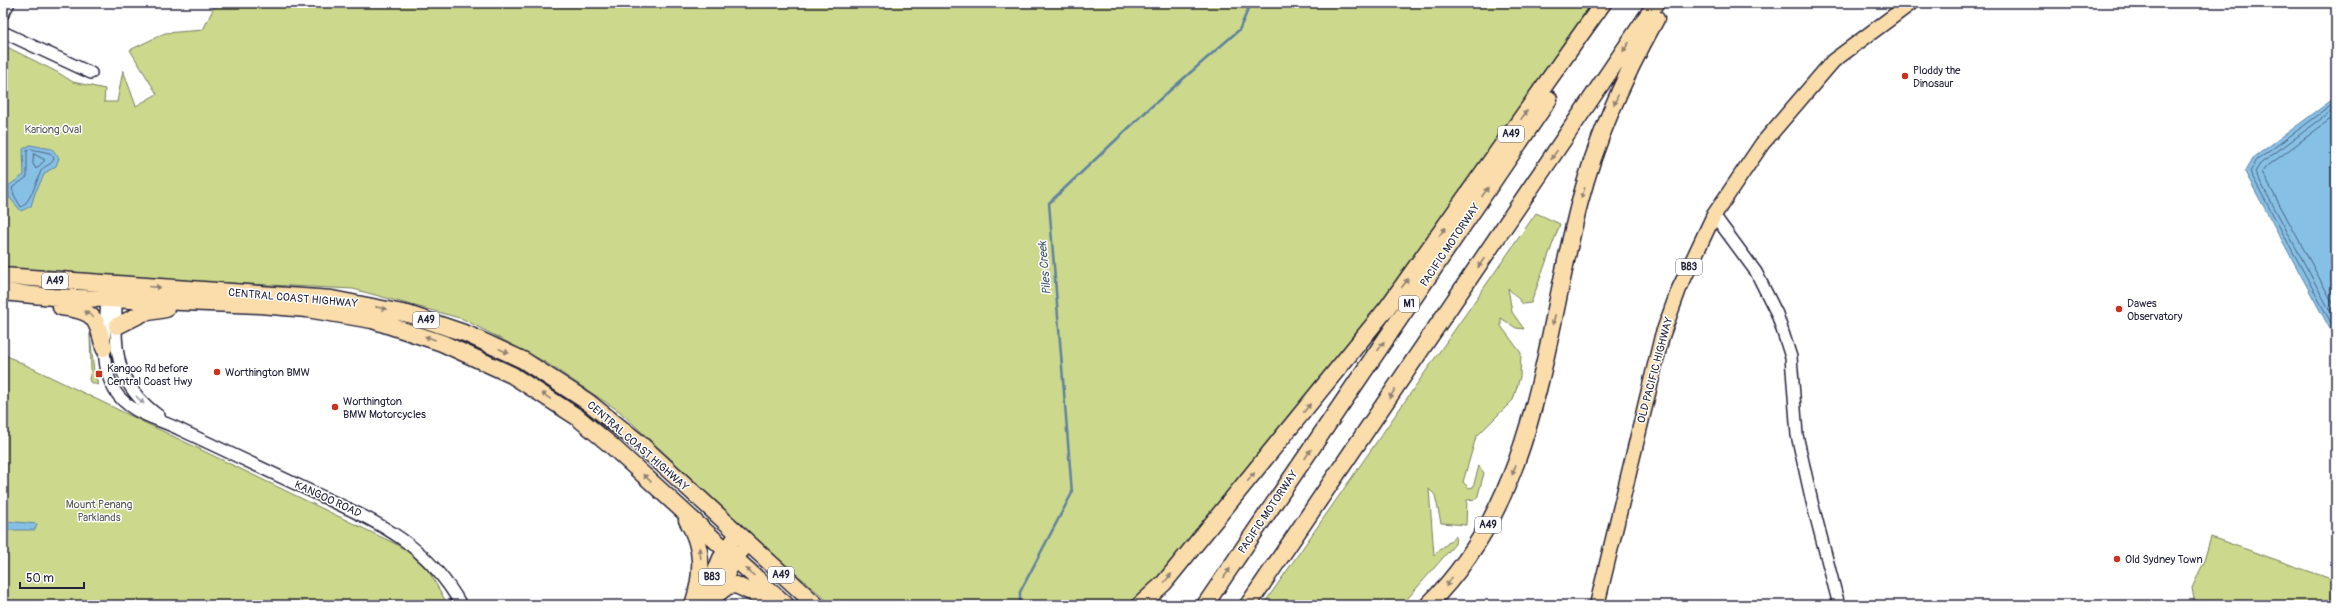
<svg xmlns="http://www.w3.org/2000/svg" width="2339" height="608" viewBox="0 0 2339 608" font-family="Pangolin,sans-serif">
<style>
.green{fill:#ccd88b;stroke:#777d63}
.water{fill:#86c0e5;stroke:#5e81a1}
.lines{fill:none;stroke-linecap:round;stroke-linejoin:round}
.shore{stroke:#4a617f;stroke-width:1}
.stream{stroke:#5e81a1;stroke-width:2.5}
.minor-casing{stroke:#22223b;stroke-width:14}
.major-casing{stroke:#22223b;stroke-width:17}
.highway-casing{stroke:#22223b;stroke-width:19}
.minor{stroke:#fff;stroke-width:11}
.major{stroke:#faddab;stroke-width:14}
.highway{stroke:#faddab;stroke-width:16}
.oneway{fill:#8e8073}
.oneway2{fill:#9c9ca7}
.poi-dot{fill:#c8321e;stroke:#fff;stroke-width:1.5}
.labels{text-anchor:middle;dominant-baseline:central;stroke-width:3;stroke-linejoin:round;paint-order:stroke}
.shield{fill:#fff;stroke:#646476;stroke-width:1}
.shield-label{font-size:10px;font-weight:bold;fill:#22223b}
.poi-label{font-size:11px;fill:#22223b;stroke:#fff;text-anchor:start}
.park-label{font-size:11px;fill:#555953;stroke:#fff}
.street-label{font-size:11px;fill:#22223b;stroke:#fff}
.water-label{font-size:12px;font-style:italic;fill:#455976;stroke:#fff}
</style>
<rect width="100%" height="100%" fill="#fff"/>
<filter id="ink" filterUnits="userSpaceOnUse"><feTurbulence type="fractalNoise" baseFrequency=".025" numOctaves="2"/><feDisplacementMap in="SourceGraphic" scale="8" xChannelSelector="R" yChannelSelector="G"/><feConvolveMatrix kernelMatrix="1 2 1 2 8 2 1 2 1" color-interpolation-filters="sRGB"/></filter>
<g filter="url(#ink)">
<path class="green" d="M 238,3 L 1592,3 L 1363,327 L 1162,577 L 1130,605 L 832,605 L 770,551 L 619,411 L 545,362 L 463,319 L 353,289 L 187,281 L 3,268 L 3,45 L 57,72 L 73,82 L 105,89 L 104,102 L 117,102 L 123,70 L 136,106 L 157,94 L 130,50 L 165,33 L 203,30 L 214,7 Z
M 1536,213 L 1560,224 L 1531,303 L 1523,304 L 1508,288 L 1512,312 L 1524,329 L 1516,328 L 1501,318 L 1501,326 L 1521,353 L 1520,377 L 1513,400 L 1476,437 L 1463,482 L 1469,488 L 1473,487 L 1479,466 L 1484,473 L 1477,499 L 1467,500 L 1466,525 L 1441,523 L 1435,495 L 1429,489 L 1434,555 L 1456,536 L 1455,544 L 1402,605 L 1263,605 Z
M 90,334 L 94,371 L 98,385 L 90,382 L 89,379 L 91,371 Z
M 3,354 L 406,549 L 428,570 L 448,605 L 3,605 Z
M 2211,537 L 2334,580 L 2331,600 L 2332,605 L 2195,605 L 2192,588 L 2203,564 Z"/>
<path class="water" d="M 2336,97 L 2336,340 L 2245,172 L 2253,158 Z
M 30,145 L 52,149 L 59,158 L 56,166 L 45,173 L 35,193 L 31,206 L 21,211 L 9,197 L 8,186 L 24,175 L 23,149 Z
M 3,518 L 6,521 L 37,524 L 35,530 L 3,530 Z"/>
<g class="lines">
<path class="shore" d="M 2336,102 L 2256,161 L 2250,172 L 2336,332
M 2336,108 L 2260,164 L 2255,172 L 2336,322
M 2336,115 L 2265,168 L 2262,172 L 2336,309
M 31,149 L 50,153 L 54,158 C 52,166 45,164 41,171 C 37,180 30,203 21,207 L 14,195 L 12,188 L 27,177 L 27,151 Z
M 34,154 L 45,160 L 36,169 L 33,164 Z"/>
<path class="stream" d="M 1020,605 L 1020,592 L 1072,493 L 1049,203 L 1151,107 L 1239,30 L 1251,3"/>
<g class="minor-casing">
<path id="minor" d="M 3,14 L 9,3
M 3,32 L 91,73
M 1714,215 L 1756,272 L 1777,314 L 1791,357 L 1797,435 L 1812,502 L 1839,605
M 107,293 C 107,324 97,362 115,391 C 130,414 157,418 181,430 C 221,449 262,468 302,487 C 367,518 424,538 461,605
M 116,293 C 116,348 111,380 159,416"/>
</g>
<g class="major-casing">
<path id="major" d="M 701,605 L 720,558 L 737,534
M 712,605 L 735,559 L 748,544
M 1597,605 L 1662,336 L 1679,289 L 1714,215 L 1762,144 L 1833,61 L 1911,3"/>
</g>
<g class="highway-casing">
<path id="highway" d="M 3,276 L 332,299 L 408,314 L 467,334 L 523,360 L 588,402 L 637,441 L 816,605
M 3,292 L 53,297 L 260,305 L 307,309 L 372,320 L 442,343 L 512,375 L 577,417 L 613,447 L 786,605
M 61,307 C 95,311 96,317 104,348
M 117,326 L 143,313 L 166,309
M 687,520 C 704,547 703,575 693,605
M 717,594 L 728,586 L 736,585 L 776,604
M 1140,605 L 1164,583 L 1387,308 L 1603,3
M 1205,605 L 1549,99
M 1248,605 L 1656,3
M 1428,605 C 1538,496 1543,342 1580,201 C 1597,137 1624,77 1656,19"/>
</g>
<use href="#minor" class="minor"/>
<use href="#major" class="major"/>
<use href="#highway" class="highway"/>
</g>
<defs><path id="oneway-solid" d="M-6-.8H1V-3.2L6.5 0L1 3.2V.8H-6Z"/></defs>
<g class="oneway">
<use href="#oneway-solid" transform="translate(1626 47) rotate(124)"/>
<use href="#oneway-solid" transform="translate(1616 100) rotate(113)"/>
<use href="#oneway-solid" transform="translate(1524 115) rotate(-55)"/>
<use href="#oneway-solid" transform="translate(1554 155) rotate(124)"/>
<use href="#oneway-solid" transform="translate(1485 192) rotate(-56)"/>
<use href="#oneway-solid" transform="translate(1583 193) rotate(108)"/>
<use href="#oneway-solid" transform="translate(1442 232) rotate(-55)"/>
<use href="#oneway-solid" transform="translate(1481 263) rotate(124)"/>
<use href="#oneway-solid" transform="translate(1405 283) rotate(-53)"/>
<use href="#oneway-solid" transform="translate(155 287) rotate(3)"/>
<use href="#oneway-solid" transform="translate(381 308) rotate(13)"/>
<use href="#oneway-solid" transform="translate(89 314) rotate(-144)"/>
<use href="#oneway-solid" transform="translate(1554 320) rotate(103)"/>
<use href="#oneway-solid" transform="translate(430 338) rotate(-161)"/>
<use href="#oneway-solid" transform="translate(1381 346) rotate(-56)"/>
<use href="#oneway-solid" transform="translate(504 351) rotate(26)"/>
<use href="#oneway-solid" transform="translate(1392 394) rotate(124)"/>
<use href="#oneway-solid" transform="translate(546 396) rotate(-145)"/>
<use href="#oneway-solid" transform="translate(1307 408) rotate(-52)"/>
<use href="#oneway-solid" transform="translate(1308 454) rotate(-56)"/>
<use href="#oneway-solid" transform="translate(1514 470) rotate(110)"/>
<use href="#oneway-solid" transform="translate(1251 477) rotate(-51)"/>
<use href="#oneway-solid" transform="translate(647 478) rotate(-138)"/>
<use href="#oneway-solid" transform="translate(700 553) rotate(-99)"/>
<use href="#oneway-solid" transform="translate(750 572) rotate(-138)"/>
<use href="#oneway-solid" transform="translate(1227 573) rotate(-56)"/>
<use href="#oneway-solid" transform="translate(1168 578) rotate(-50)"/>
<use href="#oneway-solid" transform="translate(1449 582) rotate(124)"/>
</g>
<use class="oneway2" href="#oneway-solid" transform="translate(140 400) rotate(45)"/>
</g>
<g class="poi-dot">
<circle cx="1905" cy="76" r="4"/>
<circle cx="2119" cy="309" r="4"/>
<circle cx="217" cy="372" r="4"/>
<rect x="95" y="370" width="8" height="8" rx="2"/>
<circle cx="335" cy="407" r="4"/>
<circle cx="2117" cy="559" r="4"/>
</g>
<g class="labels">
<g class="shield">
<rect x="1498" y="126" width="26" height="16" rx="3"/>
<rect x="1676" y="259" width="26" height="16" rx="3"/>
<rect x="42" y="273" width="26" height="16" rx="3"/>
<rect x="1399" y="296" width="20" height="16" rx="3"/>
<rect x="413" y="312" width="26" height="16" rx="3"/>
<rect x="1475" y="517" width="26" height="16" rx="3"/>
<rect x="768" y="567" width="26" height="16" rx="3"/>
<rect x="699" y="569" width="26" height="16" rx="3"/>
</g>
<g class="shield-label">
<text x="1511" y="134">A49</text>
<text x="1689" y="267">B83</text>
<text x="55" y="281">A49</text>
<text x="1409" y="304">M1</text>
<text x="426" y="320">A49</text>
<text x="1488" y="525">A49</text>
<text x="781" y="575">A49</text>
<text x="712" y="577">B83</text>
</g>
<g class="poi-label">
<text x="1913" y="70">Ploddy the<tspan x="1913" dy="13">Dinosaur</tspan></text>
<text x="2127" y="303">Dawes<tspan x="2127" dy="13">Observatory</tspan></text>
<text x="107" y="368">Kangoo Rd before<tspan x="107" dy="13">Central Coast Hwy</tspan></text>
<text x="225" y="372">Worthington BMW</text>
<text x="343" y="401">Worthington<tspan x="343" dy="13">BMW Motorcycles</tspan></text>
<text x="2125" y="559">Old Sydney Town</text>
</g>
<g class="park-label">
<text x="53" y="129">Kariong Oval</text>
<text x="99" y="504">Mount Penang<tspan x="99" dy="13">Parklands</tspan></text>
</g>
<g class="street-label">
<text transform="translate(1450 245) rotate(-56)">PACIFIC MOTORWAY</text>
<text transform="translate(293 298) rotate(5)">CENTRAL COAST HIGHWAY</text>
<text transform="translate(1655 370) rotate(-75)">OLD PACIFIC HIGHWAY</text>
<text transform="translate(638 446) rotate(41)">CENTRAL COAST HIGHWAY</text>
<text transform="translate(328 499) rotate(25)">KANGOO ROAD</text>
<text transform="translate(1268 512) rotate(-56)">PACIFIC MOTORWAY</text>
</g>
<g class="water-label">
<text transform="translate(1045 268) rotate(-95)">Piles Creek</text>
</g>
</g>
<rect width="2339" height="608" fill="none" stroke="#fff" stroke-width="16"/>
<rect x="8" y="8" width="2323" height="592" fill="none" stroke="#22223b" stroke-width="1.5" filter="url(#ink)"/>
<path d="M20 582v6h64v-6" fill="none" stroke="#22223b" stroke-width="2"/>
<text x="26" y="582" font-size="12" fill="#22223b" stroke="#ffffff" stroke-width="3" paint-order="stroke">50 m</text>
</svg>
